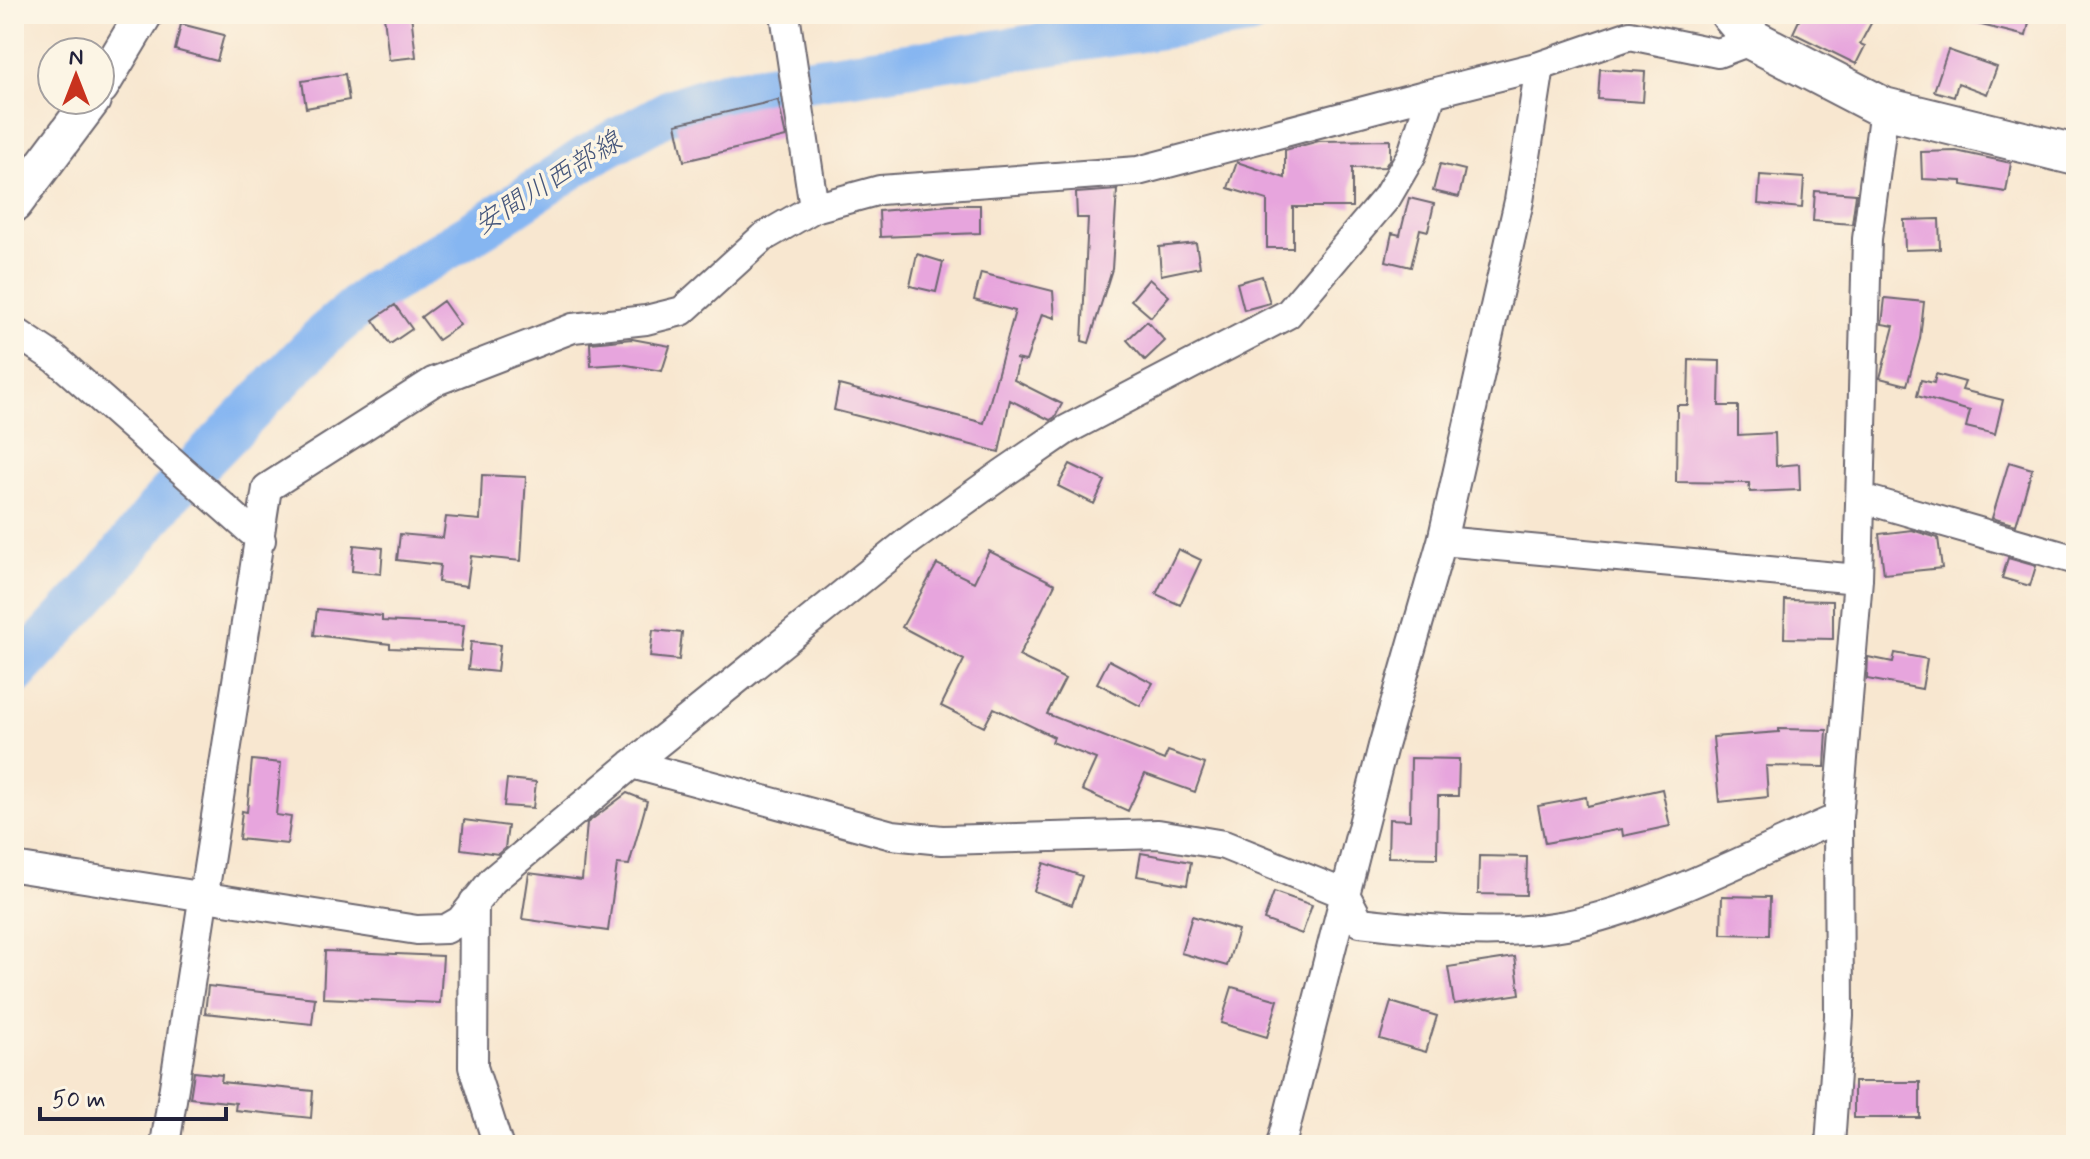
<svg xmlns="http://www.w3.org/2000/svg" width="2090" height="1159" viewBox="0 0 2090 1159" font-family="Mynerve,'Klee One',sans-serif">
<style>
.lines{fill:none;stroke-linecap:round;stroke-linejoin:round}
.river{stroke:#86b6f1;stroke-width:44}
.building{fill:#e7a5dd}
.minor-casing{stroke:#6d676f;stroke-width:32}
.tertiary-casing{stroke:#6d676f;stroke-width:40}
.secondary-casing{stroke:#6d676f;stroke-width:44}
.minor{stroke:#fff;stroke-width:28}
.tertiary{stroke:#fff;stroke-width:36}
.secondary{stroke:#fff;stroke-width:40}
.labels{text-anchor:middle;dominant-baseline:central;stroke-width:7;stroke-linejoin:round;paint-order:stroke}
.water-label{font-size:28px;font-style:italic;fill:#45567b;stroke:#fcf5e5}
</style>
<rect width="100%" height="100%" fill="#fcf5e5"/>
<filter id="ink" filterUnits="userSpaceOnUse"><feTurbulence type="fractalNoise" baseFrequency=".0125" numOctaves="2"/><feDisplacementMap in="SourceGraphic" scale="16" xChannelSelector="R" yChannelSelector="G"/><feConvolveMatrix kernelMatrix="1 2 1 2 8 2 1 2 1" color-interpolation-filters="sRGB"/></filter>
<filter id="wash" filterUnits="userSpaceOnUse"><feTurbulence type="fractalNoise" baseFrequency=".006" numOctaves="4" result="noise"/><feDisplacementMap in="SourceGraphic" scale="32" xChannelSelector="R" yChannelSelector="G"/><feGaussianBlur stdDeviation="1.8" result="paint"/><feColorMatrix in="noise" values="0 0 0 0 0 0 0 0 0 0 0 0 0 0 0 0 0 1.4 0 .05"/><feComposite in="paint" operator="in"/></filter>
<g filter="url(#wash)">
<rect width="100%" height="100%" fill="#f8e7d0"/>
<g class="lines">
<path class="river" d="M 14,674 L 107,573 L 169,495 L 325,334 L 376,291 L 487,224 L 587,157 L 672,110 L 724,93 L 799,81 L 1249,14"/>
</g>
<g id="blocks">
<path class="building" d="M 411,14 L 416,57 L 389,60 L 384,16 Z
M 1802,14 L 1876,14 L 1860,44 L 1865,46 L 1856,64 L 1793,33 Z
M 1969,14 L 2031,14 L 2026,36 L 1969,22 Z
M 181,24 L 224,35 L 217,61 L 175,50 Z
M 1948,50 L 1997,67 L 1987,94 L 1958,83 L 1954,97 L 1934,91 Z
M 1600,69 L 1645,72 L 1643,102 L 1598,99 Z
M 345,74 L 349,100 L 306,108 L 302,81 Z
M 778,100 L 786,137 L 684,161 L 676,124 Z
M 1390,140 L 1390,158 L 1385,167 L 1352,168 L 1352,207 L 1293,207 L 1293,248 L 1267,248 L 1267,200 L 1228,188 L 1237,162 L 1285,178 L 1285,150 L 1319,141 Z
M 1956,151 L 2011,163 L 2006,192 L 1962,185 L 1962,181 L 1922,179 L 1921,152 Z
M 1440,164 L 1465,170 L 1459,197 L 1433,191 Z
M 1760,175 L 1804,178 L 1802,208 L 1758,204 Z
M 1117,190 L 1112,269 L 1089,343 L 1082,341 L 1088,218 L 1077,218 L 1076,193 Z
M 1815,191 L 1856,194 L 1852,224 L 1813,221 Z
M 1409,198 L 1434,204 L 1428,231 L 1420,229 L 1411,267 L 1386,261 L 1392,233 L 1400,235 Z
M 952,205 L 980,205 L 980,233 L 880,237 L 879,211 Z
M 1939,219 L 1940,249 L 1905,250 L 1904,220 Z
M 1196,243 L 1200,267 L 1161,275 L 1159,247 Z
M 917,254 L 943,262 L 936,292 L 910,286 Z
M 981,273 L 1053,291 L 1055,318 L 1042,314 L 1026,361 L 1015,359 L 1019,360 L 1014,380 L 1062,404 L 1055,417 L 1050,420 L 1010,400 L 999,452 L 834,410 L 839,385 L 984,423 L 1015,311 L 974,300 Z
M 1262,276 L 1270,303 L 1244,310 L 1237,283 Z
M 1149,279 L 1169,296 L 1151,317 L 1131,300 Z
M 1885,298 L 1924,302 L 1920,339 L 1907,385 L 1880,378 L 1894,326 L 1882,324 Z
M 443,301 L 460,325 L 438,340 L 421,317 Z
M 395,305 L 412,329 L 390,344 L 373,320 Z
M 1147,321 L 1165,341 L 1145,360 L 1127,340 Z
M 632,339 L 670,346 L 662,371 L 621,364 L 591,366 L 590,343 Z
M 1689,360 L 1720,361 L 1719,406 L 1738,406 L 1738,435 L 1775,433 L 1776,466 L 1799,464 L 1800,490 L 1750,492 L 1749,483 L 1676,482 L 1677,405 L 1688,405 Z
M 1936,374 L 1965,382 L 1962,390 L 2003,400 L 1995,434 L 1966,427 L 1970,411 L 1917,396 L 1921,380 L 1934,383 Z
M 2009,462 L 2032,469 L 2016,525 L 1992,518 Z
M 1070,464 L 1105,481 L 1094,504 L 1058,486 Z
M 482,475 L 526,477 L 521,561 L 471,556 L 467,586 L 438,582 L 440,565 L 397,560 L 400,534 L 443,538 L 446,517 L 480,520 Z
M 1912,530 L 1938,538 L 1942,568 L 1884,574 L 1879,534 Z
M 354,545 L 383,548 L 381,574 L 352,571 Z
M 1178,549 L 1201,560 L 1180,605 L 1156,594 Z
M 989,551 L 1055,584 L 1019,656 L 1065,679 L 1047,714 L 1164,760 L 1168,751 L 1205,764 L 1195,792 L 1145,774 L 1128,811 L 1082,790 L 1096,759 L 1052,742 L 1054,737 L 994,708 L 984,727 L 941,706 L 964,660 L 902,627 L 937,564 L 974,582 Z
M 2008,558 L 2036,566 L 2030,586 L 2002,578 Z
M 1785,600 L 1833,601 L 1833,639 L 1784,638 Z
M 317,609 L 382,616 L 382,621 L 464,625 L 461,651 L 390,648 L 390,644 L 314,635 Z
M 653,630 L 682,633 L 679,660 L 650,657 Z
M 471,642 L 500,645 L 497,672 L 468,669 Z
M 1895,653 L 1927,659 L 1922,689 L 1867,679 L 1868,657 L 1893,662 Z
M 1109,660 L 1153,683 L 1140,706 L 1097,683 Z
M 1779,729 L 1827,730 L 1825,767 L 1766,766 L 1768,797 L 1719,802 L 1713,737 L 1779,732 Z
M 1411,758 L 1459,759 L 1458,796 L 1438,796 L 1437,858 L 1388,857 L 1389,819 L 1410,820 Z
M 252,760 L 281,763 L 276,815 L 291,817 L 287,844 L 239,839 L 242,811 L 247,812 Z
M 507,779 L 536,782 L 533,808 L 504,806 Z
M 1662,789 L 1670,826 L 1623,836 L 1622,829 L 1545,843 L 1538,806 L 1586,797 L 1587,806 Z
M 627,793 L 647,801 L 629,865 L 617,864 L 608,931 L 522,919 L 529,873 L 582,880 L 587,823 Z
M 464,820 L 508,826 L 505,848 L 498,854 L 461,849 Z
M 1141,853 L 1191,862 L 1187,885 L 1137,876 Z
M 1479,856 L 1527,857 L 1526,895 L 1478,894 Z
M 1044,863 L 1082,876 L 1072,905 L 1034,891 Z
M 1274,892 L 1312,905 L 1302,934 L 1264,920 Z
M 1722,896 L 1770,897 L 1769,935 L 1721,934 Z
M 1192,916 L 1238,930 L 1227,966 L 1181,953 Z
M 325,951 L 443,956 L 440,1003 L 323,998 Z
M 1515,957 L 1520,994 L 1454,1004 L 1448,967 Z
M 208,986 L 315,998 L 312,1024 L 205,1013 Z
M 1232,987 L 1278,1000 L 1267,1037 L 1221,1023 Z
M 1391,1002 L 1437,1016 L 1426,1052 L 1380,1039 Z
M 194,1072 L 222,1075 L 221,1082 L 313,1091 L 311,1118 L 235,1110 L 236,1103 L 190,1098 Z
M 1854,1082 L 1920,1082 L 1920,1118 L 1854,1118 Z"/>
</g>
</g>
<g filter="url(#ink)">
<use href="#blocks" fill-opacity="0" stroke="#6d676f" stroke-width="2"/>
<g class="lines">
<g class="minor-casing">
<path id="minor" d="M 785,14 L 814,208
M 14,331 L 56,359 L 261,540
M 1861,498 L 2076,560
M 1442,541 L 1858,579
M 632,764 L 892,835 L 942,840 L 1158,834 L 1224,845 L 1345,894 L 1360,922 C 1427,930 1499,937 1566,925 C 1656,907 1753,854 1838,818
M 14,867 L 417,930 L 446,929 L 460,921 L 493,880 L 632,764 L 910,540 L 1002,474 L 1066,430 L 1288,314 L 1387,197 L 1412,154 L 1432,93 L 1540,66
M 474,902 L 473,1067 L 498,1145
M 165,1145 L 267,488 L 433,382 L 573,328 L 646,320 L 682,311 L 762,238 L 814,208 L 880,190 L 1138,171 L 1432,93
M 1281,1145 L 1383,746 L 1442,541 L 1519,201 L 1540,66 L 1630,35 L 1718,53 L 1753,40
M 1830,1145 L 1839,1016 L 1838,818 L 1858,579 L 1867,239 L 1884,108"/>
</g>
<g class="tertiary-casing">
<path id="tertiary" d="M 100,87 L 144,14
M 14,204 L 92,100"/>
</g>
<g class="secondary-casing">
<path id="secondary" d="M 1731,14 L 1753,40 L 1884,108 L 2076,155"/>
</g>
<use href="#minor" class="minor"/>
<use href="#tertiary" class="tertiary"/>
<use href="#secondary" class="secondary"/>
</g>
</g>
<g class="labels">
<g class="water-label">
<text transform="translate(548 184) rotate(-32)">安間川西部線</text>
</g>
</g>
<rect width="2090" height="1159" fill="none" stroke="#fcf5e5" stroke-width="48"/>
<g transform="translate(76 76)"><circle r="38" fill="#fcf5e5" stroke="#a5a1a1" stroke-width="2"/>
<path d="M0-6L14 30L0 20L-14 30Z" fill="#c8321e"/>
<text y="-12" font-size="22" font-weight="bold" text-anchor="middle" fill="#22223b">N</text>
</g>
<path d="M40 1107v12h186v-12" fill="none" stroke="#22223b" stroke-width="4"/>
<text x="52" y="1107" font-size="24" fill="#22223b" stroke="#fcf5e5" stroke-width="6" paint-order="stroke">50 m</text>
</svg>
